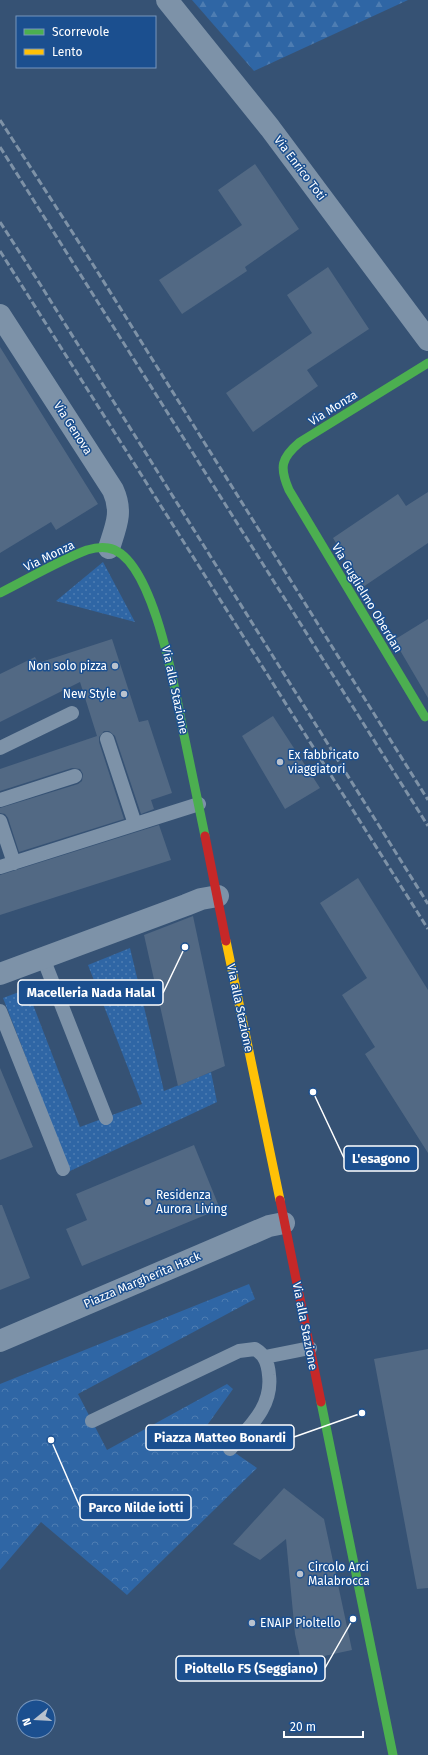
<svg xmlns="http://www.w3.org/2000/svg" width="428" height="1755" viewBox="0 0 428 1755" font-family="'Fira Sans',sans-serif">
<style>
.grass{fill:url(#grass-dots)}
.forest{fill:url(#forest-firs)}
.park{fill:url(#park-crowns)}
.building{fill:#526984}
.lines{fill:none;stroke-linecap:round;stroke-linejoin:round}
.lane{stroke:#7d92a8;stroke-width:14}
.street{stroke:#7d92a8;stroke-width:22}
.fast{stroke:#4caf50;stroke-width:9}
.slow{stroke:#ffc107;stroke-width:9}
.jam{stroke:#c62828;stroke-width:9}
.rail{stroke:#7e92a7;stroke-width:3;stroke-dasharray:7 3;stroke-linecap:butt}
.poi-dot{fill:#b9c2ce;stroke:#1b4f8f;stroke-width:1.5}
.labels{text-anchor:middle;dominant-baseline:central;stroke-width:3;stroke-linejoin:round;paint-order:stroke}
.street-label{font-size:12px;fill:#fff;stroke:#1b4f8f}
.poi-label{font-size:12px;fill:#fff;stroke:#1b4f8f;text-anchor:start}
.leader{fill:none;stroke:#fff;stroke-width:1.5}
.callout-dot{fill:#fff;stroke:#1b4f8f;stroke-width:1.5}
.callout{fill:#1b4f8f;stroke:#fff;stroke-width:1.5}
.callout-label{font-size:13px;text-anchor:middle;font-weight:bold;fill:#fff}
</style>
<defs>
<pattern id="grass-dots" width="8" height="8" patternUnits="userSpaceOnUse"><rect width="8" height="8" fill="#2f66a5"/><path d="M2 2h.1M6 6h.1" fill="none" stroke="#4e7db2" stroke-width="1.8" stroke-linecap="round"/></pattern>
<pattern id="forest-firs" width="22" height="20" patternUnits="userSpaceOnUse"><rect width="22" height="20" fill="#2f66a5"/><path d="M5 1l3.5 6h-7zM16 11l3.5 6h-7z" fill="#4e7db2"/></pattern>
<pattern id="park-crowns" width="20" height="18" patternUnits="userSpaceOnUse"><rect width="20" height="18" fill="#2f66a5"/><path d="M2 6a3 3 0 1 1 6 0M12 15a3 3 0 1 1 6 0" fill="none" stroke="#4e7db2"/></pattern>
</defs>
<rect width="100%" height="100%" fill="#365274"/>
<path class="grass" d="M 103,562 L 135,622 L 56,601 Z
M 130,948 L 164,1091 L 211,1072 L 217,1102 L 70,1171 L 3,998 L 27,989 L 80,1127 L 142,1104 L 88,965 Z"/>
<path class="forest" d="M 192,0 L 408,0 L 254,71 Z"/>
<path class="park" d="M 249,1284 L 255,1299 L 78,1394 L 107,1450 L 227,1384 L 233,1389 L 203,1431 L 257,1468 L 127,1595 L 41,1522 L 0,1570 L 0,1384 Z"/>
<path class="building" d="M 255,164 L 299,229 L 245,267 L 247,271 L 182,314 L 159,280 L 242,225 L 218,190 Z
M 328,267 L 369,329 L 307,370 L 318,386 L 253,432 L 226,393 L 312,333 L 287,295 Z
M 0,347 L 98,504 L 56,530 L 51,522 L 0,553 Z
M 428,492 L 428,543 L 363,587 L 333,538 L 398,494 L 406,506 Z
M 428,619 L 428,698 L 394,640 Z
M 112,639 L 139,722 L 148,720 L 172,793 L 151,800 L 154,809 L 141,814 L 115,736 L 109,731 L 104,731 L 99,737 L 99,742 L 124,819 L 19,852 L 8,818 L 5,814 L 0,813 L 0,808 L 78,784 L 82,781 L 83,774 L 80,769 L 72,768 L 0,791 L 0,769 L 97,736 L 80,682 L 0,722 L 0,674 L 35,657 L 38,663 Z
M 273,716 L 320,788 L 285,809 L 242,736 Z
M 159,825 L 171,860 L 0,915 L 0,875 Z
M 358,878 L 428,990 L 428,1153 L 365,1054 L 375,1047 L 342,995 L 367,978 L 320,903 Z
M 193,916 L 225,1066 L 178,1086 L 144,935 Z
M 0,1068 L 33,1147 L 0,1160 Z
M 194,1145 L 220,1209 L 82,1266 L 66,1229 L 87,1220 L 76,1194 Z
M 0,1205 L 2,1205 L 30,1278 L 0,1290 Z
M 428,1349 L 428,1588 L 417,1589 L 374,1359 Z
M 284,1488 L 324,1519 L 352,1650 L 301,1661 L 295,1634 L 286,1539 L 260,1560 L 233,1544 Z"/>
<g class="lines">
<path class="lane" d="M 107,739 L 135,824
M 0,748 L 72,713
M 0,800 L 75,776
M 0,821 L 14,863
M 0,867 L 199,804
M 43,958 L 106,1118
M 0,1011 L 63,1169
M 265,1357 L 310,1348
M 92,1421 L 239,1351 L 255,1349 C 265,1355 268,1363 269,1375 C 273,1407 249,1427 230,1449"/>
<path class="street" d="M 167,0 L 270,128 L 428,340
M 0,315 L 113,490 C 123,512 116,526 109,548
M 0,974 L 186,905 L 201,899 L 218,896
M 0,1341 L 269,1226 L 284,1223"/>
<path class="fast" d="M 0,593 C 28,579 58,561 87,550 C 94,548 102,547 108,548 C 154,555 176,696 184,735 C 191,769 198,803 205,836
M 425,717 L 289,490 C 279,467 281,458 300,442 L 428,363
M 321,1402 L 393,1755"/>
<path class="slow" d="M 226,941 L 280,1200"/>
<path class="jam" d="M 205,836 L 226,941
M 280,1200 L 321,1402"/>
<path class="rail" d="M 0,120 L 87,255 L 428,800
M 0,147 L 428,826
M 0,222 L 40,284 L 428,904
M 0,251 L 428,929"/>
</g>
<g class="poi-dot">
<circle cx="115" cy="666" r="4"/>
<circle cx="124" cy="694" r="4"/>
<circle cx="280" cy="762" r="4"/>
<circle cx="148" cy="1202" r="4"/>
<circle cx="300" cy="1574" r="4"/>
<circle cx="252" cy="1623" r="4"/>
</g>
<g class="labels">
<g class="street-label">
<text transform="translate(300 168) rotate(53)">Via Enrico Toti</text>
<text transform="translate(333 408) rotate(-32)">Via Monza</text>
<text transform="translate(73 428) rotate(57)">Via Genova</text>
<text transform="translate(49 556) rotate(-26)">Via Monza</text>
<text transform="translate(367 598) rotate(59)">Via Guglielmo Oberdan</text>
<text transform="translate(175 690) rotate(78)">Via alla Stazione</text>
<text transform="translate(240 1008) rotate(78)">Via alla Stazione</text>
<text transform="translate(142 1280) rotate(-23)">Piazza Margherita Hack</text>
<text transform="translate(305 1326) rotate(79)">Via alla Stazione</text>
</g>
<g class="poi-label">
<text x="107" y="666" text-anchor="end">Non solo pizza</text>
<text x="116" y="694" text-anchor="end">New Style</text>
<text x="288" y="755">Ex fabbricato<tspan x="288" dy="14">viaggiatori</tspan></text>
<text x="156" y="1195">Residenza<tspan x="156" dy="14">Aurora Living</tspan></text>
<text x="308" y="1567">Circolo Arci<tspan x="308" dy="14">Malabrocca</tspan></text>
<text x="260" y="1623">ENAIP Pioltello</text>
</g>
</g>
<path class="leader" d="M185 947L163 993M313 1092L344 1158M362 1413L294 1437M51 1440L80 1507M353 1619L325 1668"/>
<g class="callout-dot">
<circle cx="185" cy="947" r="4"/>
<circle cx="313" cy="1092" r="4"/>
<circle cx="362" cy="1413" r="4"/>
<circle cx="51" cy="1440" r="4"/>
<circle cx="353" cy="1619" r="4"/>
</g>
<g class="callout">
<rect x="18" y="980" width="145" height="25" rx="4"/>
<rect x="344" y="1146" width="74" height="25" rx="4"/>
<rect x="146" y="1425" width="148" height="25" rx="4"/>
<rect x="80" y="1495" width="111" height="25" rx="4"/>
<rect x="176" y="1656" width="149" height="25" rx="4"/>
</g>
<g class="callout-label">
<text x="91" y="997">Macelleria Nada Halal</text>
<text x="381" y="1163">L'esagono</text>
<text x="220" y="1442">Piazza Matteo Bonardi</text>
<text x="136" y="1512">Parco Nilde iotti</text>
<text x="251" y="1673">Pioltello FS (Seggiano)</text>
</g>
<rect x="16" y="16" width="140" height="52" fill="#1b4f8f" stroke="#7695bc"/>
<rect x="24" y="29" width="20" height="6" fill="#4caf50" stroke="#7695bc"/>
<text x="52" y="36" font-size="12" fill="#ffffff">Scorrevole</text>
<rect x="24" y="49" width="20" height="6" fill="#ffc107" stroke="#7695bc"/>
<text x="52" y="56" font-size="12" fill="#ffffff">Lento</text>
<g transform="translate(36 1719) rotate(252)"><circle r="19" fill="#1b4f8f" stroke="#7695bc"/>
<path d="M0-3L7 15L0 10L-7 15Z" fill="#b9c2ce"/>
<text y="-6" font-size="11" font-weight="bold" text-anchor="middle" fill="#ffffff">N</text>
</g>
<path d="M284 1731v6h79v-6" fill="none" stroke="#ffffff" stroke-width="2"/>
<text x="290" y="1731" font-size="12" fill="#ffffff" stroke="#1b4f8f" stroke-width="3" paint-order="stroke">20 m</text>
</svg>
